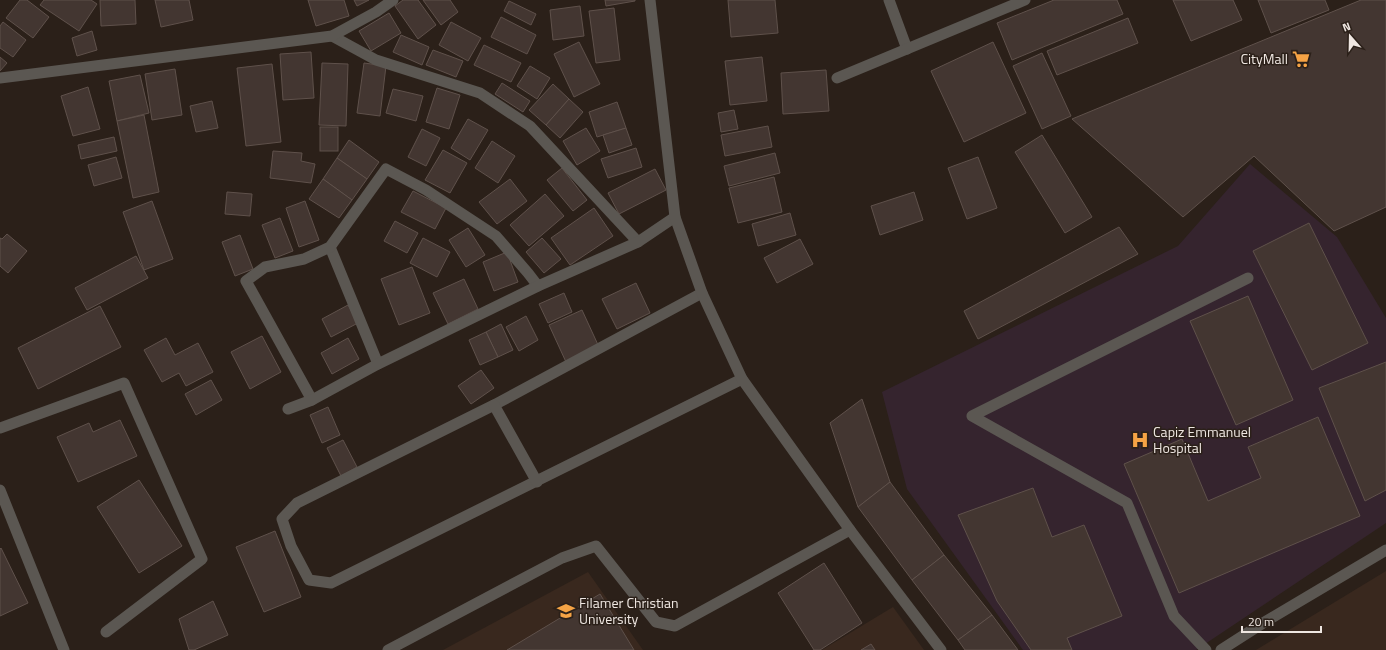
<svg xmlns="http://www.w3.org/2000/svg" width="1386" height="650" viewBox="0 0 1386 650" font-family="'Titillium Web',sans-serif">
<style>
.built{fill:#39281e}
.medical{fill:#35242e}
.building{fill:#433631;stroke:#5f514b}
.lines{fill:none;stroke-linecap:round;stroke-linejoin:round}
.service{stroke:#5b5752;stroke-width:11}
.minor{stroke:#5b5752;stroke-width:11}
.tertiary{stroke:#5b5752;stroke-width:11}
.labels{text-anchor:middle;stroke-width:3;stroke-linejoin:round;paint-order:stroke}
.poi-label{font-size:14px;fill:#efe7e2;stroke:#2b2019;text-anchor:start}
</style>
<rect width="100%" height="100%" fill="#2b2019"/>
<g class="built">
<polygon points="1386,571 1386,650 1256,650"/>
<polygon points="588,572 643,650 443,650"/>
<polygon points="893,607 924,650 822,650"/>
</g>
<polygon class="medical" points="1250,164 1337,237 1386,318 1386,523 1196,650 1023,650 907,489 882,392 1178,246"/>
<g class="building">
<polygon points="20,0 27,0 49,17 33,38 6,18"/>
<polygon points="44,0 91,0 97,4 79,31 40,5"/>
<polygon points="100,0 135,0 136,24 101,26"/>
<polygon points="155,0 189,0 193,20 161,27"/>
<polygon points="308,0 344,0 349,16 316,26"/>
<polygon points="354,0 369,0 357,6"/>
<polygon points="403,0 418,0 436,25 418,39 395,6"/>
<polygon points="423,0 450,0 458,12 441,25"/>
<polygon points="605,0 635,0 635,1 606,6"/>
<polygon points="728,0 775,0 778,33 731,37"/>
<polygon points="1054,0 1117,0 1123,14 1012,60 997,23"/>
<polygon points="1173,0 1233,0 1242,20 1191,41"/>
<polygon points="1258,0 1325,0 1329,10 1271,33"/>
<polygon points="1361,0 1386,0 1386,207 1334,231 1254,156 1183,217 1072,119"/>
<polygon points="509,1 536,14 531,25 504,11"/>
<polygon points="580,6 584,36 553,40 550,10"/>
<polygon points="614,8 620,60 596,63 589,11"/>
<polygon points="389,13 401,33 371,51 359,31"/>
<polygon points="501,17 536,35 527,54 491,37"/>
<polygon points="1128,18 1138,43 1057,75 1047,51"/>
<polygon points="3,22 26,40 13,57 0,48 0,26"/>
<polygon points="451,22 481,38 468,61 439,45"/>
<polygon points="92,31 97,50 77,56 72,38"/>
<polygon points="401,35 429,47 422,65 393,52"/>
<polygon points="579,42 600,84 574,97 554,54"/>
<polygon points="993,42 1026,113 964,142 931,71"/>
<polygon points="484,45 521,63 511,82 474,65"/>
<polygon points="433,50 463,61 456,77 426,65"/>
<polygon points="311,52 314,98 283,100 280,54"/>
<polygon points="1042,53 1071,116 1042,129 1013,66"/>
<polygon points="0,57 7,63 0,71"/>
<polygon points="762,57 767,101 730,105 725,61"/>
<polygon points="322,63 348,64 346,126 319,125"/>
<polygon points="364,63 386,66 380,116 357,113"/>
<polygon points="272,64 281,142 246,146 237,68"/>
<polygon points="530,66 550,78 537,99 517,86"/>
<polygon points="175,69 182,115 152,120 145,74"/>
<polygon points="826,70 829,111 783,114 781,73"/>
<polygon points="140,75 149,113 117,121 109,81"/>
<polygon points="502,83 530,101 523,112 495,94"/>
<polygon points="553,84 569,99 546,125 529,110"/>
<polygon points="88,87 100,129 73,136 61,96"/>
<polygon points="437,88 460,95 449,129 426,122"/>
<polygon points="393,89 423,96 416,121 386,113"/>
<polygon points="569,99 583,112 560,138 546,125"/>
<polygon points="212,101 218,128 196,132 190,106"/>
<polygon points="617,102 626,128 597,137 589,112"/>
<polygon points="734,110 738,129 721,132 718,113"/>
<polygon points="144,115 159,192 133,198 117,121"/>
<polygon points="468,119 488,130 470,160 451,148"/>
<polygon points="768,126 772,147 725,156 721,135"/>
<rect x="320" y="127" width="18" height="24"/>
<polygon points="586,128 600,151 577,165 563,141"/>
<polygon points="626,128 632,145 609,153 603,135"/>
<polygon points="422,129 440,138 426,166 408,157"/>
<polygon points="1042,135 1092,217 1065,233 1015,152"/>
<polygon points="114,137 117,151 81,159 78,145"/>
<polygon points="349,140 379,162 367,179 337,158"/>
<polygon points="492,141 515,156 498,183 475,168"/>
<polygon points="636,148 642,167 608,178 601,159"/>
<polygon points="443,150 467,163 450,193 425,180"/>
<polygon points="273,151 302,153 301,161 315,164 311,183 270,178"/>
<polygon points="775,153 780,173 729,186 724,166"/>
<polygon points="116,157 122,178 94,186 88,165"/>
<polygon points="978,157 997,208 967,219 948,168"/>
<polygon points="337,158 367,179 352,200 323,179"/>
<polygon points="562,168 587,200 573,211 547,180"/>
<polygon points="655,169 666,190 619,214 608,193"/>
<polygon points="774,177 782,212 738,223 729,188"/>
<polygon points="323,179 352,200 339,218 309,199"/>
<polygon points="510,179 527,201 497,224 479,202"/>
<polygon points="413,191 446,208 435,229 401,212"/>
<polygon points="227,192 252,194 250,216 225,214"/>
<polygon points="914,192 923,220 880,235 871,206"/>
<polygon points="545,194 564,216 529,246 510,225"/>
<polygon points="152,201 173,259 144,270 123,212"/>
<polygon points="305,201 319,240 299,247 286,208"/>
<polygon points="594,208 613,236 570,265 551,238"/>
<polygon points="790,213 796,235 758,246 752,224"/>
<polygon points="280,218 293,251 275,258 262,225"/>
<polygon points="395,221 418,233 407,253 384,241"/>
<polygon points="1309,223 1368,343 1312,370 1253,251"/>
<polygon points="1119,227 1138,254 978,339 964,311"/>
<polygon points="468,228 485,255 466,267 449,240"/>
<polygon points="7,234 27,251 8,273 0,266 0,238 2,239"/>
<polygon points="240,235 253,269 235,276 222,242"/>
<polygon points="423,238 450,252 437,277 410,263"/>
<polygon points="542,238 561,259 544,273 526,252"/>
<polygon points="800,239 813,264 777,283 764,258"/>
<polygon points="507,252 518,282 494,291 483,262"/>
<polygon points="136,256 148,278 87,310 75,288"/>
<polygon points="412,267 430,313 399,325 381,279"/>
<polygon points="464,279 478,309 448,324 433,293"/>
<polygon points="636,283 650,313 617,329 602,299"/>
<polygon points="564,293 572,312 548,323 539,304"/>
<polygon points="1248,296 1293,400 1236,425 1190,321"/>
<polygon points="348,305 358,323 331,337 322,319"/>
<polygon points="100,306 121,347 38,389 18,348"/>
<polygon points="582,310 599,347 566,362 549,325"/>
<polygon points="526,316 538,340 519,351 506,327"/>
<polygon points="501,324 513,350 498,357 486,332"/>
<polygon points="486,332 498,357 480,365 469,340"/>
<polygon points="262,336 281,372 250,389 231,352"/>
<polygon points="166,338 175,355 198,343 213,372 186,386 179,373 162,382 144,350"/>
<polygon points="348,338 359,359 332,374 321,353"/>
<polygon points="1386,362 1386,490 1365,501 1319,388"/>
<polygon points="481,370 494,388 471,404 458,386"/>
<polygon points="211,380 222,400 196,415 185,394"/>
<polygon points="862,399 890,482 858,507 830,423"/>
<polygon points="328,407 340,435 322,443 310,415"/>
<polygon points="1318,417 1360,516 1179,593 1124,464 1182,439 1208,501 1261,478 1248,447"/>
<polygon points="120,420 137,456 78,482 57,437 89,423 93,432"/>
<polygon points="343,440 357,467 341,476 327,448"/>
<polygon points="139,480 182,546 139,573 97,507"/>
<polygon points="890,482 944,555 912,580 858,507"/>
<polygon points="1033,488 1052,537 1084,525 1122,616 1067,638 1072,650 1031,650 997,601 958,515"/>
<polygon points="275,531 301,597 264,612 236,547"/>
<polygon points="1,548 28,603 0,616 0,549"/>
<polygon points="944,555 992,615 958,640 912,580"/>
<polygon points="824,563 862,623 820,650 814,650 778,593"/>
<polygon points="600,594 634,650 507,650"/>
<polygon points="213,601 228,635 194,650 189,650 179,619"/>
<polygon points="992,615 1018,650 965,650 958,640"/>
<polygon points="871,644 875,650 861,650"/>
</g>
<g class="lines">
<g class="service">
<polyline points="889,0 907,49"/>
<polyline points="837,78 1025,0"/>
<polyline points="1206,650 1174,616 1127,503 972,416 1248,278"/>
<polyline points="1221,650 1263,623 1386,550"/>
</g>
<g class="minor">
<polyline points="332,36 376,60 480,93 530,126 638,242"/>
<polyline points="0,78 332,36 376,12 393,0"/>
<polyline points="330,247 378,364"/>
<polyline points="702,293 494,405 297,503 282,519 291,546 309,580 331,583 742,379"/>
<polyline points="312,400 246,281 265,267 304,259 330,247 386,169 426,190 496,236 528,273 538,286"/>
<polyline points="494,405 537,482"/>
<polyline points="288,409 312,400 378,364 538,286 638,242 675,217"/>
<polyline points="0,428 124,383 202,559 106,632"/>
<polyline points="0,490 64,650"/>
<polyline points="388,650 562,558 596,546 656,622 675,626 850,530"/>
</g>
<polyline class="tertiary" points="650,0 675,217 702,293 742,379 850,530 941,650"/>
</g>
<defs>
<g id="supermarket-bare" transform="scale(1.38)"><path d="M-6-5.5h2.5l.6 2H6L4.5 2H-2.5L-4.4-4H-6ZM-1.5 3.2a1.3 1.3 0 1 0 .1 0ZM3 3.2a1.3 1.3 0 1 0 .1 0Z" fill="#f5a345" stroke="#2b2019" stroke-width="2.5" paint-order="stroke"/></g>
<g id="hospital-bare" transform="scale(1.38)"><path d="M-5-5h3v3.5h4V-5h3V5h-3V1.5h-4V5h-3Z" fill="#f5a345" stroke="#2b2019" stroke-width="2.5" paint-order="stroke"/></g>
<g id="university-bare" transform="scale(1.38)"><path d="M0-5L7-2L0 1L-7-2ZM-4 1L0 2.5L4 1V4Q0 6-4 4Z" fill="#f5a345" stroke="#2b2019" stroke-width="2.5" paint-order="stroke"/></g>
</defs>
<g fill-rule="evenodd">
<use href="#supermarket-bare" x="1301" y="59"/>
<use href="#hospital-bare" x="1140" y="440"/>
<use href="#university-bare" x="566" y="611"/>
</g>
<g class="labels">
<g class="poi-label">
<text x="1288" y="64" text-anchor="end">CityMall</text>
<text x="1153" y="437">Capiz Emmanuel<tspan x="1153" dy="16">Hospital</tspan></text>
<text x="579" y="608">Filamer Christian<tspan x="579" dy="16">University</tspan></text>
</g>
</g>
<g transform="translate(1350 36) rotate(340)" stroke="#2b2019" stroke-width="3" paint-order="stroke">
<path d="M0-3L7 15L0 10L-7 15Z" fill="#efe7e2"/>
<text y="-6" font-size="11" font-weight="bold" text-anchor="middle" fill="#efe7e2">N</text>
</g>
<path d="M1242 626v6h79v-6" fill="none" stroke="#efe7e2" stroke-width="2"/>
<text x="1248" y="626" font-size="12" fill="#efe7e2" stroke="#2b2019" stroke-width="3" paint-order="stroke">20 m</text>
</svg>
